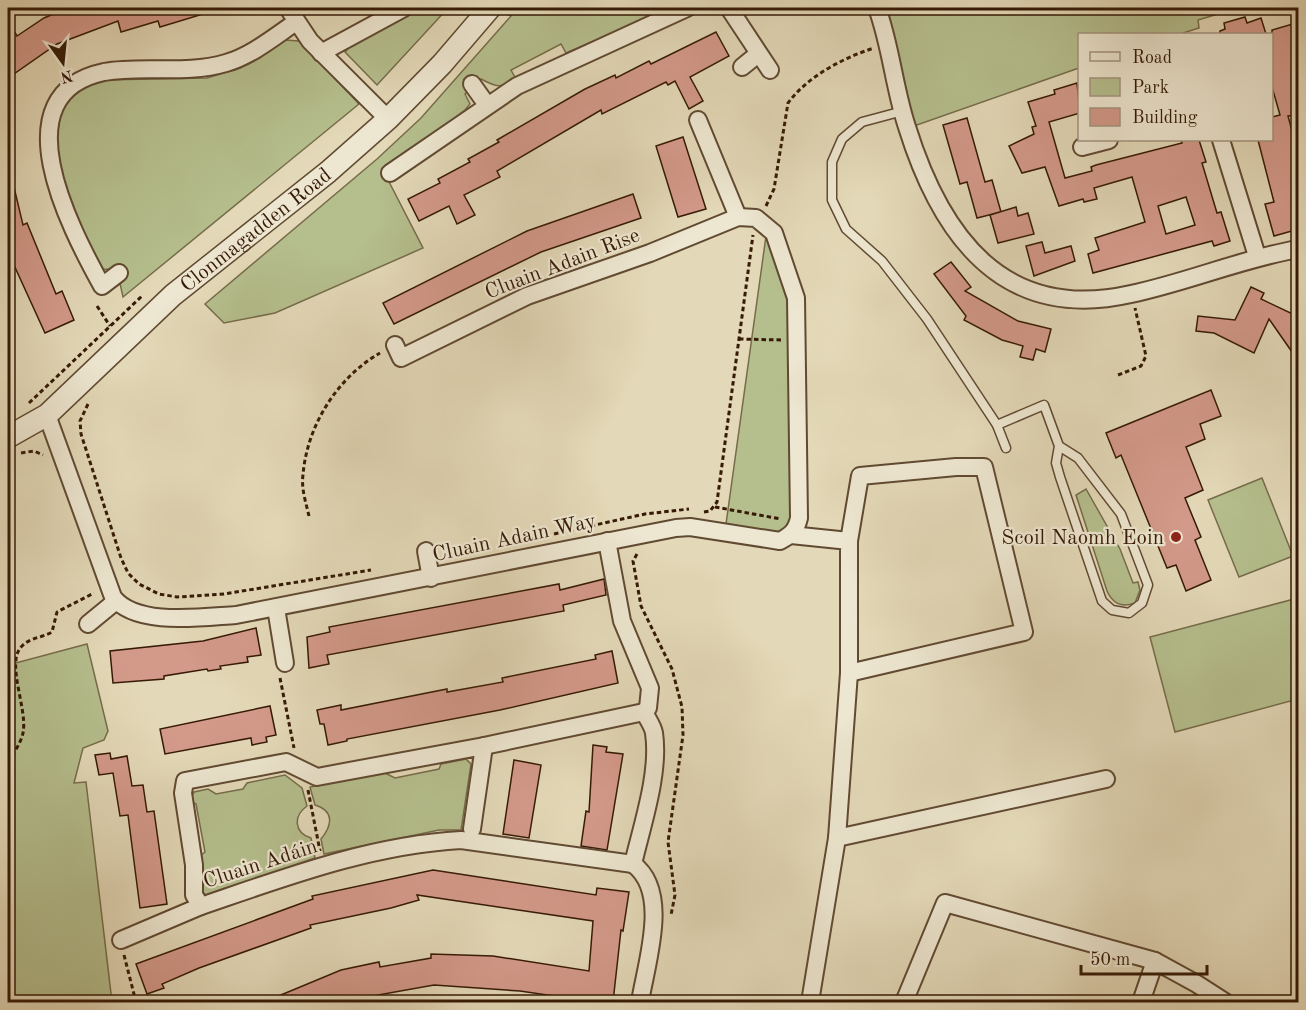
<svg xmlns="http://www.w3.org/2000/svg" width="1306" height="1010" viewBox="0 0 1306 1010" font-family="'Old Standard TT',serif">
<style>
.green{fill:#b5be8d;stroke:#766c4a;stroke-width:1.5}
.building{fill:#d39989;stroke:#361a06;stroke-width:1.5;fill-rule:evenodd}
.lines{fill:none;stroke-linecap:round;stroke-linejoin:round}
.service-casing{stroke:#614a32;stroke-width:11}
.minor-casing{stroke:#614a32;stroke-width:20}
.tertiary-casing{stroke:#614a32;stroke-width:24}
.path{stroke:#361a06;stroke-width:3;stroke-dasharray:4.5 3;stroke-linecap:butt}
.service{stroke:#ede6d0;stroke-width:8}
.minor{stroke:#ede6d0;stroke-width:16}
.tertiary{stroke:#ede6d0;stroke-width:21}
.poi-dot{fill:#8f2418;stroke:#ede6d0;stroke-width:2}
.labels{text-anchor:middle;stroke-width:4.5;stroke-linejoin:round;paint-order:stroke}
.street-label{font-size:21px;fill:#361a06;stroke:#ede6d0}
.poi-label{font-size:21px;fill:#361a06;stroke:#ede6d0;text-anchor:end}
</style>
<rect width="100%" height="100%" fill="#e3d8b7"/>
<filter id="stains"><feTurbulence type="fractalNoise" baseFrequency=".00333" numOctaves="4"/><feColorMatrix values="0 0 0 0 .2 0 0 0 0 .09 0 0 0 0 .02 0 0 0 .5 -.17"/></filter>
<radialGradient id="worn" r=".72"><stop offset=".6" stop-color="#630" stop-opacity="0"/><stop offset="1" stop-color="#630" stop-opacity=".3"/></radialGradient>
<g class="green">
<polygon points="423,8 448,8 377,85 345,52 352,44"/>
<path d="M 518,8 L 671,8 L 566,53 L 561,44 L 511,70 L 516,79 C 501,89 496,87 481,79 L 465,94 L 470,104 L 465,110 L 384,172 L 423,248 L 275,313 L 224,323 L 205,304 L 377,159 L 421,118 Z"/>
<polygon points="884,8 1238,8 1198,20 1199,28 1180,34 1080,34 1079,68 914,126 895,39"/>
<polygon points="285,40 299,41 359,104 123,297 117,270 103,269 75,218 53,154 63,100 100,80 207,78 240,68"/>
<polygon points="766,236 773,243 792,309 794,521 781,534 726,524"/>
<polygon points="1262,478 1293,556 1239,577 1208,500"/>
<path d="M 1086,489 L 1120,549 L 1133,583 L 1138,582 L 1140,590 L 1135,603 C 1122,608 1113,604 1107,591 L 1076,495 Z"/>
<polygon points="1298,598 1298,699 1175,732 1150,637"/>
<polygon points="87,644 108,731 104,740 83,748 74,783 86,782 112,1002 8,1002 8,665"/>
<path d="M 466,759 L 471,764 L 461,830 L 439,830 L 324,854 L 321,839 C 332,826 335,811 315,805 L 310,787 L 385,773 L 395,778 L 439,769 L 441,764 Z"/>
<path d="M 285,775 L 302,788 L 307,806 C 293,816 294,833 311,838 L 315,858 L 208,896 L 201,892 L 200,856 L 205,852 L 196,804 L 190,801 L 194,792 L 208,789 L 216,794 L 243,789 L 247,783 Z"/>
</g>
<g class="building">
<polygon points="68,8 213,8 213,11 160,27 158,21 121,32 118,21 57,44 8,78 8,21 17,36 44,18"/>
<polygon points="1245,17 1247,23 1261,18 1266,34 1220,34 1220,31 1225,29 1224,23"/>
<polygon points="1296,23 1299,115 1288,116 1299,157 1299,229 1274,236 1265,204 1274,202 1258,140 1272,140 1272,117 1280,115 1272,87 1272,30"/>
<polygon points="716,32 729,56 690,77 703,101 689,109 675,81 668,85 666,82 602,114 601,110 497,171 500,177 464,195 475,215 457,224 449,206 419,221 408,199 440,183 438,179 470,162 468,159 499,142 497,140 585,89 615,75 616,78 649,61 651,64"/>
<path d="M 1077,83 L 1080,113 L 1049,122 L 1065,178 L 1092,171 L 1091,167 L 1096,165 L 1182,143 L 1181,140 L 1199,140 L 1206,162 L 1202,163 L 1217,213 L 1221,212 L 1230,241 L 1214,246 L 1212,241 L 1093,273 L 1088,254 L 1099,250 L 1095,238 L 1145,222 L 1132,177 L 1094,188 L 1097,199 L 1084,202 L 1083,199 L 1059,206 L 1045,167 L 1022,173 L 1009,146 L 1034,134 L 1032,127 L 1036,126 L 1028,102 L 1055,94 L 1054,90 ZM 1186,197 L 1195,225 L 1166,234 L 1158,206 Z"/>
<polygon points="967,118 985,182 992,180 1001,212 977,218 967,182 960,184 943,125"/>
<polygon points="683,137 706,209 678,217 656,146"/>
<polygon points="8,183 13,183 23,225 27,223 56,294 62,291 74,320 45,333 8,252"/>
<polygon points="633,194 641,218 541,252 394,324 383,303 527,231"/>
<polygon points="1016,207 1018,216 1028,213 1034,234 998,243 990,215"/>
<polygon points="1042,242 1045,253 1071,246 1075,261 1034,276 1026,246"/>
<polygon points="951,262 971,287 965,291 1018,321 1051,329 1045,352 1036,349 1033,360 1020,357 1023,346 1002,340 964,320 966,316 934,274"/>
<polygon points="1251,287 1264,293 1261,299 1299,317 1299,362 1269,319 1254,353 1214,333 1196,331 1198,316 1235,320"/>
<polygon points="1211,390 1221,416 1200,424 1205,439 1186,447 1203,490 1185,498 1201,537 1195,540 1211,580 1186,591 1176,565 1167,568 1121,455 1116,458 1106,433"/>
<polygon points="604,579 606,595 563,605 564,611 327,655 329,664 309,668 307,637 330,632 329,627 559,584 560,590"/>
<polygon points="256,628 261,655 247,657 248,662 220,666 221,669 208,671 207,669 164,676 164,679 113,683 110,651 203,641"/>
<polygon points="612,651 618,683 500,710 347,739 347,741 328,745 324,724 320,724 317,710 341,705 341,710 447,689 447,692 503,682 502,678 596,659 595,655"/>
<polygon points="270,706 276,735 266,737 267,742 252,745 251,738 165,754 160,729"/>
<polygon points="593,745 607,747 606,752 623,754 607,850 581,846 586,811 589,812"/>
<polygon points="110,753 111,759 127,756 132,786 143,785 147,812 154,811 167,904 140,908 128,815 120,816 113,773 99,775 95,755"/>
<polygon points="514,760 541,765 529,838 503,834"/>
<polygon points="433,870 596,895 597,888 629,892 623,931 621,930 613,1002 581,1002 582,1000 520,991 434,985 339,1002 264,1002 341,970 379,962 380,967 431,958 431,954 493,956 589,971 593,921 417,895 419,900 391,908 310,925 311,928 199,968 162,984 164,988 147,994 136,964 313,899 312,896"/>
</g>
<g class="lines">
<g class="service-casing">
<g id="service">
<polyline points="903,111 862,122 842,139 832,162 832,200 846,229 882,261 927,319 997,425 1006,448"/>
<polyline points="997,425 1044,405 1059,446 1078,458 1121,514 1148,585 1142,603 1129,613 1112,610 1102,601 1060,477 1056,463 1059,446"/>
</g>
</g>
<g class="minor-casing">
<g id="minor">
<polyline points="288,8 310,41 388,119"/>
<polyline points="729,8 770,70"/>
<path d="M 877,8 C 891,46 894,88 907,127 C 941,236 1003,323 1131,294 C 1188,282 1241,259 1298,249"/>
<polyline points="321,53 404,8"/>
<polyline points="742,67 758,54"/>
<polyline points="472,84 487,105"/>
<polyline points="698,120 738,217"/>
<polyline points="1221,140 1257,256"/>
<polyline points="1082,147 1109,140"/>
<polyline points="390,173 517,86 687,8"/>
<path d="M 119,273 L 102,286 C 69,226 0,94 104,72 C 144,65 185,75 226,63 C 251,56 274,37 296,22"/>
<path d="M 47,415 L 113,597 C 136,627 202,617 236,615 L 676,528 L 690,527 L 780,541 C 791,535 796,531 799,518 L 796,298 L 774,233 L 756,218 L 738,217 L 650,253 L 527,296 L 401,358 L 395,345"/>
<polyline points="791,535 849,541 860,476 956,467 984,467 1024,632 849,673 849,541"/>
<path d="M 607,541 L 622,621 L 650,688 L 648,708 L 644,712 C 647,718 653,726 654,733 C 660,773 642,825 633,864 C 671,892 646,963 640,1002"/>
<polyline points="426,551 431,578"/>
<polyline points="276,608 285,663"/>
<polyline points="88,624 116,601"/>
<polyline points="849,673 837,838 1106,779"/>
<polyline points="484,746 644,712"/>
<path d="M 472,829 L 484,746 L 317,777 L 286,762 L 185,781 L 183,793 L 194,865 L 194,895 L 201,906 C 286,877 371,845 461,840 L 633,864"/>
<polyline points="121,940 201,906"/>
<polyline points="1155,961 1197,984 1225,1002"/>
<polyline points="810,1002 837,838"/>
<polyline points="904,1002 945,903 1155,961 1141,1002"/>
</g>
</g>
<g class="tertiary-casing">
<g id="tertiary">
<path id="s1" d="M 8,437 L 47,415 L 173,295 L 328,172 L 388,119 L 442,64 L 490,8"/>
</g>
</g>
<g class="path">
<polyline points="508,15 514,8"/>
<path d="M 766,206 L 774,189 L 788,103 C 808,76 843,58 874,48"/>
<polyline points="97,306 110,326"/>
<polyline points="739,339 782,340"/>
<polyline points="1118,375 1141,366 1146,356 1135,308"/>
<polyline points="29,403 142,296"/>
<polyline points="88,404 80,421 81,434 121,558 128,573 139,584 159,594 177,597 224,594 371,570"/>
<polyline points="21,453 34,451 43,455"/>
<polyline points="715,507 781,519"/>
<polyline points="704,512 710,511 717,502 753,235"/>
<path d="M 309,516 C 306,503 301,488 303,475 C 307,425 338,377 380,353"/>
<polyline points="554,534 645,514 689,509"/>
<polyline points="637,554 633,561 641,606 672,669 682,707 683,735 668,842 675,895 671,915"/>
<polyline points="280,678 294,748"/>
<path d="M 8,762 C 13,754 21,743 23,733 C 28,709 5,662 22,646 C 31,637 42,638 52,632 L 57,612 L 94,593"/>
<polyline points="308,790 320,851"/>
<polyline points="124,955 136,1002"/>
</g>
<use href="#service" class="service"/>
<use href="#minor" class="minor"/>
<use href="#tertiary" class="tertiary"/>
</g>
<circle class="poi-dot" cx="1176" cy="537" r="6"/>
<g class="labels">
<g class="street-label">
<text dy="7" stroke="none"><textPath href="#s1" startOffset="324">Clonmagadden Road</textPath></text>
<text transform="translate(562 263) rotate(-21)" y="7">Cluain Adain Rise</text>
<text transform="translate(514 537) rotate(-12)" y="7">Cluain Adain Way</text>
<text transform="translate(260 863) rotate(-18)" y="7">Cluain Adáin</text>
</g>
<g class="poi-label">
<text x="1164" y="544">Scoil Naomh Eoin</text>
</g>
</g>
<rect width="1306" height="1010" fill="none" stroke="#e3d8b7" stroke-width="30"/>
<rect x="9" y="9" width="1288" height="992" fill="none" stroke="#361a06" stroke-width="3"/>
<rect x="15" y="15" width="1276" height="980" fill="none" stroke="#361a06" stroke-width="1.5"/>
<rect x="1078" y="33" width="195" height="108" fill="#ede6d0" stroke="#a4947f" stroke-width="1.5"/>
<rect x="1090" y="52" width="30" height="9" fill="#ede6d0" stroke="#a4947f" stroke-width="1.5"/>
<text x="1132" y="63" font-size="18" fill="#361a06">Road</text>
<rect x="1090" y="78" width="30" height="18" fill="#b5be8d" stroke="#a4947f" stroke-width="1.5"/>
<text x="1132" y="93" font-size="18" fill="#361a06">Park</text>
<rect x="1090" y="108" width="30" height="18" fill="#d39989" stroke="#a4947f" stroke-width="1.5"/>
<text x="1132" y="123" font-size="18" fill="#361a06">Building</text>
<g transform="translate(63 63) rotate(165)" stroke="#ede6d0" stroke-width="4.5" paint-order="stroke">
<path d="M0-4.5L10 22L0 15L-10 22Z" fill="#361a06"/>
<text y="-9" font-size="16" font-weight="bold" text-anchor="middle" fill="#361a06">N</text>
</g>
<path d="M1081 965v9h126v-9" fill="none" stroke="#361a06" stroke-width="3"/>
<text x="1090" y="965" font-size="18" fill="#361a06" stroke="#ede6d0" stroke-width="4.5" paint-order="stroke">50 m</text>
<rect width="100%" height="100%" filter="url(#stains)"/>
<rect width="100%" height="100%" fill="url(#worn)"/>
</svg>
